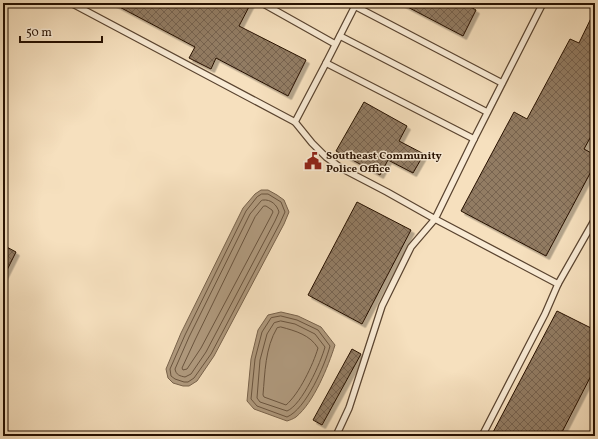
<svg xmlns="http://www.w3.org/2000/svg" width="598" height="439" viewBox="0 0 598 439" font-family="Vollkorn,serif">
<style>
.water{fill:#af997d;stroke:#78624b}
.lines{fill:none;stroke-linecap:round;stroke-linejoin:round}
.shore{stroke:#6a543e;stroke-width:1}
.building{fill:url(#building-cross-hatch);stroke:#261000;filter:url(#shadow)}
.lane-casing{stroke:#5a4430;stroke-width:8}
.lane{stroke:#f9ebd5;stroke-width:5.5}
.labels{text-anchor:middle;stroke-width:3;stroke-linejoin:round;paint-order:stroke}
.poi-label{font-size:11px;font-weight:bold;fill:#261000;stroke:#f9ebd5;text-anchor:start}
</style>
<defs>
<pattern id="building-cross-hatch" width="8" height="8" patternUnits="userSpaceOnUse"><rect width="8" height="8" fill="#927c63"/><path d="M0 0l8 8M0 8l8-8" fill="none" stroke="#77644f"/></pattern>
<filter id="shadow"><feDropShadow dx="3.5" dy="3.5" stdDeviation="0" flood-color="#0004"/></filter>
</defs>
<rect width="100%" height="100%" fill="#f6e0be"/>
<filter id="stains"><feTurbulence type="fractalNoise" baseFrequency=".005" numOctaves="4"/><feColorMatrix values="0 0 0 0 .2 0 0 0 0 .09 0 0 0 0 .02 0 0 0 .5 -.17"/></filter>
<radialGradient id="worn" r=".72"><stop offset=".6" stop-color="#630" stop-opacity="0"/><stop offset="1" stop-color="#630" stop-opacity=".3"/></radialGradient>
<g class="water">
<polygon points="261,190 268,190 277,195 284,200 289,212 284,224 214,356 197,381 189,386 183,386 173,383 168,378 166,369 181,333 243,208 255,194"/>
<path d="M 281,312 L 298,316 L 321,327 L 335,345 C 328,367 314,402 296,417 C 293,419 290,420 287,421 L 254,409 L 247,401 L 251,359 L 258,330 L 268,315 Z"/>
</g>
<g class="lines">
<g class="shore">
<polygon points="262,194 268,194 281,202 285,212 280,223 211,354 194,378 188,382 184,382 175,379 171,376 170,369 185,335 246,211 257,197"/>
<path d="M 263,200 C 271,199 277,205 279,212 L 275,221 L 206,352 L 191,374 L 185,377 C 180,376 176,375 175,369 L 189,337 L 250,214 L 261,201 Z"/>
<polygon points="264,206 266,206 272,210 273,212 270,218 201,348 187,369 183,370 182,368 195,340 255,217"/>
<path d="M 281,316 L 297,320 L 318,330 L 330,346 C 325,365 306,409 287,417 L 257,406 L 251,399 L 255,359 L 262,332 L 271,318 Z"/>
<path d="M 281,321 L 295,324 L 315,334 L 325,347 C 321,362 302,405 287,411 L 260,402 L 257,398 L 260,360 L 267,334 L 274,323 Z"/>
<path d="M 281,327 C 296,331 310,335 318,348 C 313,365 299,394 286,405 L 264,397 L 263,395 C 265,373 265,348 277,328 Z"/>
</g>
</g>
<g class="building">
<polygon points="112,3 251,3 239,26 306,60 288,96 216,58 211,69 189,58 195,47"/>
<polygon points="400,3 464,3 476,10 463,36"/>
<polygon points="595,10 595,129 584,149 595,155 595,164 546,256 461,211 514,112 527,119 570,39 579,43"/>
<polygon points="364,102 407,126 399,141 424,154 413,173 388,160 380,175 336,151"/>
<polygon points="357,202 411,230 362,324 308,295"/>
<polygon points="3,245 16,252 3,278"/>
<polygon points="557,311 595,330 595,368 560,436 491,436"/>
<polygon points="352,349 361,354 322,425 313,420"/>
</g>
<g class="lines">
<g class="lane-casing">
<g id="lane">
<polyline points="57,3 63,4 65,3"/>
<polyline points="71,3 295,122 326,63 474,139 543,3"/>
<polyline points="262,3 335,44"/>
<polyline points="349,3 502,83"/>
<polyline points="340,36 487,112"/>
<polyline points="326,63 355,6"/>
<polyline points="295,122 312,143 326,157 341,168 387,192 435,219 411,247 382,306 349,408 336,436"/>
<polyline points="474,139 435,219 558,284 595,219"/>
<polyline points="482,436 545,314 558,284"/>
</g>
</g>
<use href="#lane" class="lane"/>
</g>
<defs>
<g id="civic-bare" transform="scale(1.38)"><path d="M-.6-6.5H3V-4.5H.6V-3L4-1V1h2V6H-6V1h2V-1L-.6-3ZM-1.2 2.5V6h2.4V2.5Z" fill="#8f2418" stroke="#f9ebd5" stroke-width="2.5" paint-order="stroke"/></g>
</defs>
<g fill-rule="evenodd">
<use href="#civic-bare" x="313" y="161"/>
</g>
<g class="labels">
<g class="poi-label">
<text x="326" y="159">Southeast Community<tspan x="326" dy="13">Police Office</tspan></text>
</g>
</g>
<rect width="598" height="439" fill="none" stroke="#f6e0be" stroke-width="16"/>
<rect x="4" y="4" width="590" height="431" fill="none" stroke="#261000" stroke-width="2"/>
<rect x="8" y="8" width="582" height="423" fill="none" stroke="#261000"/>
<path d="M20 36v6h82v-6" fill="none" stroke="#261000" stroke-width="2"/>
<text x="26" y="36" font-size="12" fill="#261000" stroke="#f9ebd5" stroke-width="3" paint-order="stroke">50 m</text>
<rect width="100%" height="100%" filter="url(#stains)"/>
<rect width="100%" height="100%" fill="url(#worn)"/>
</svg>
